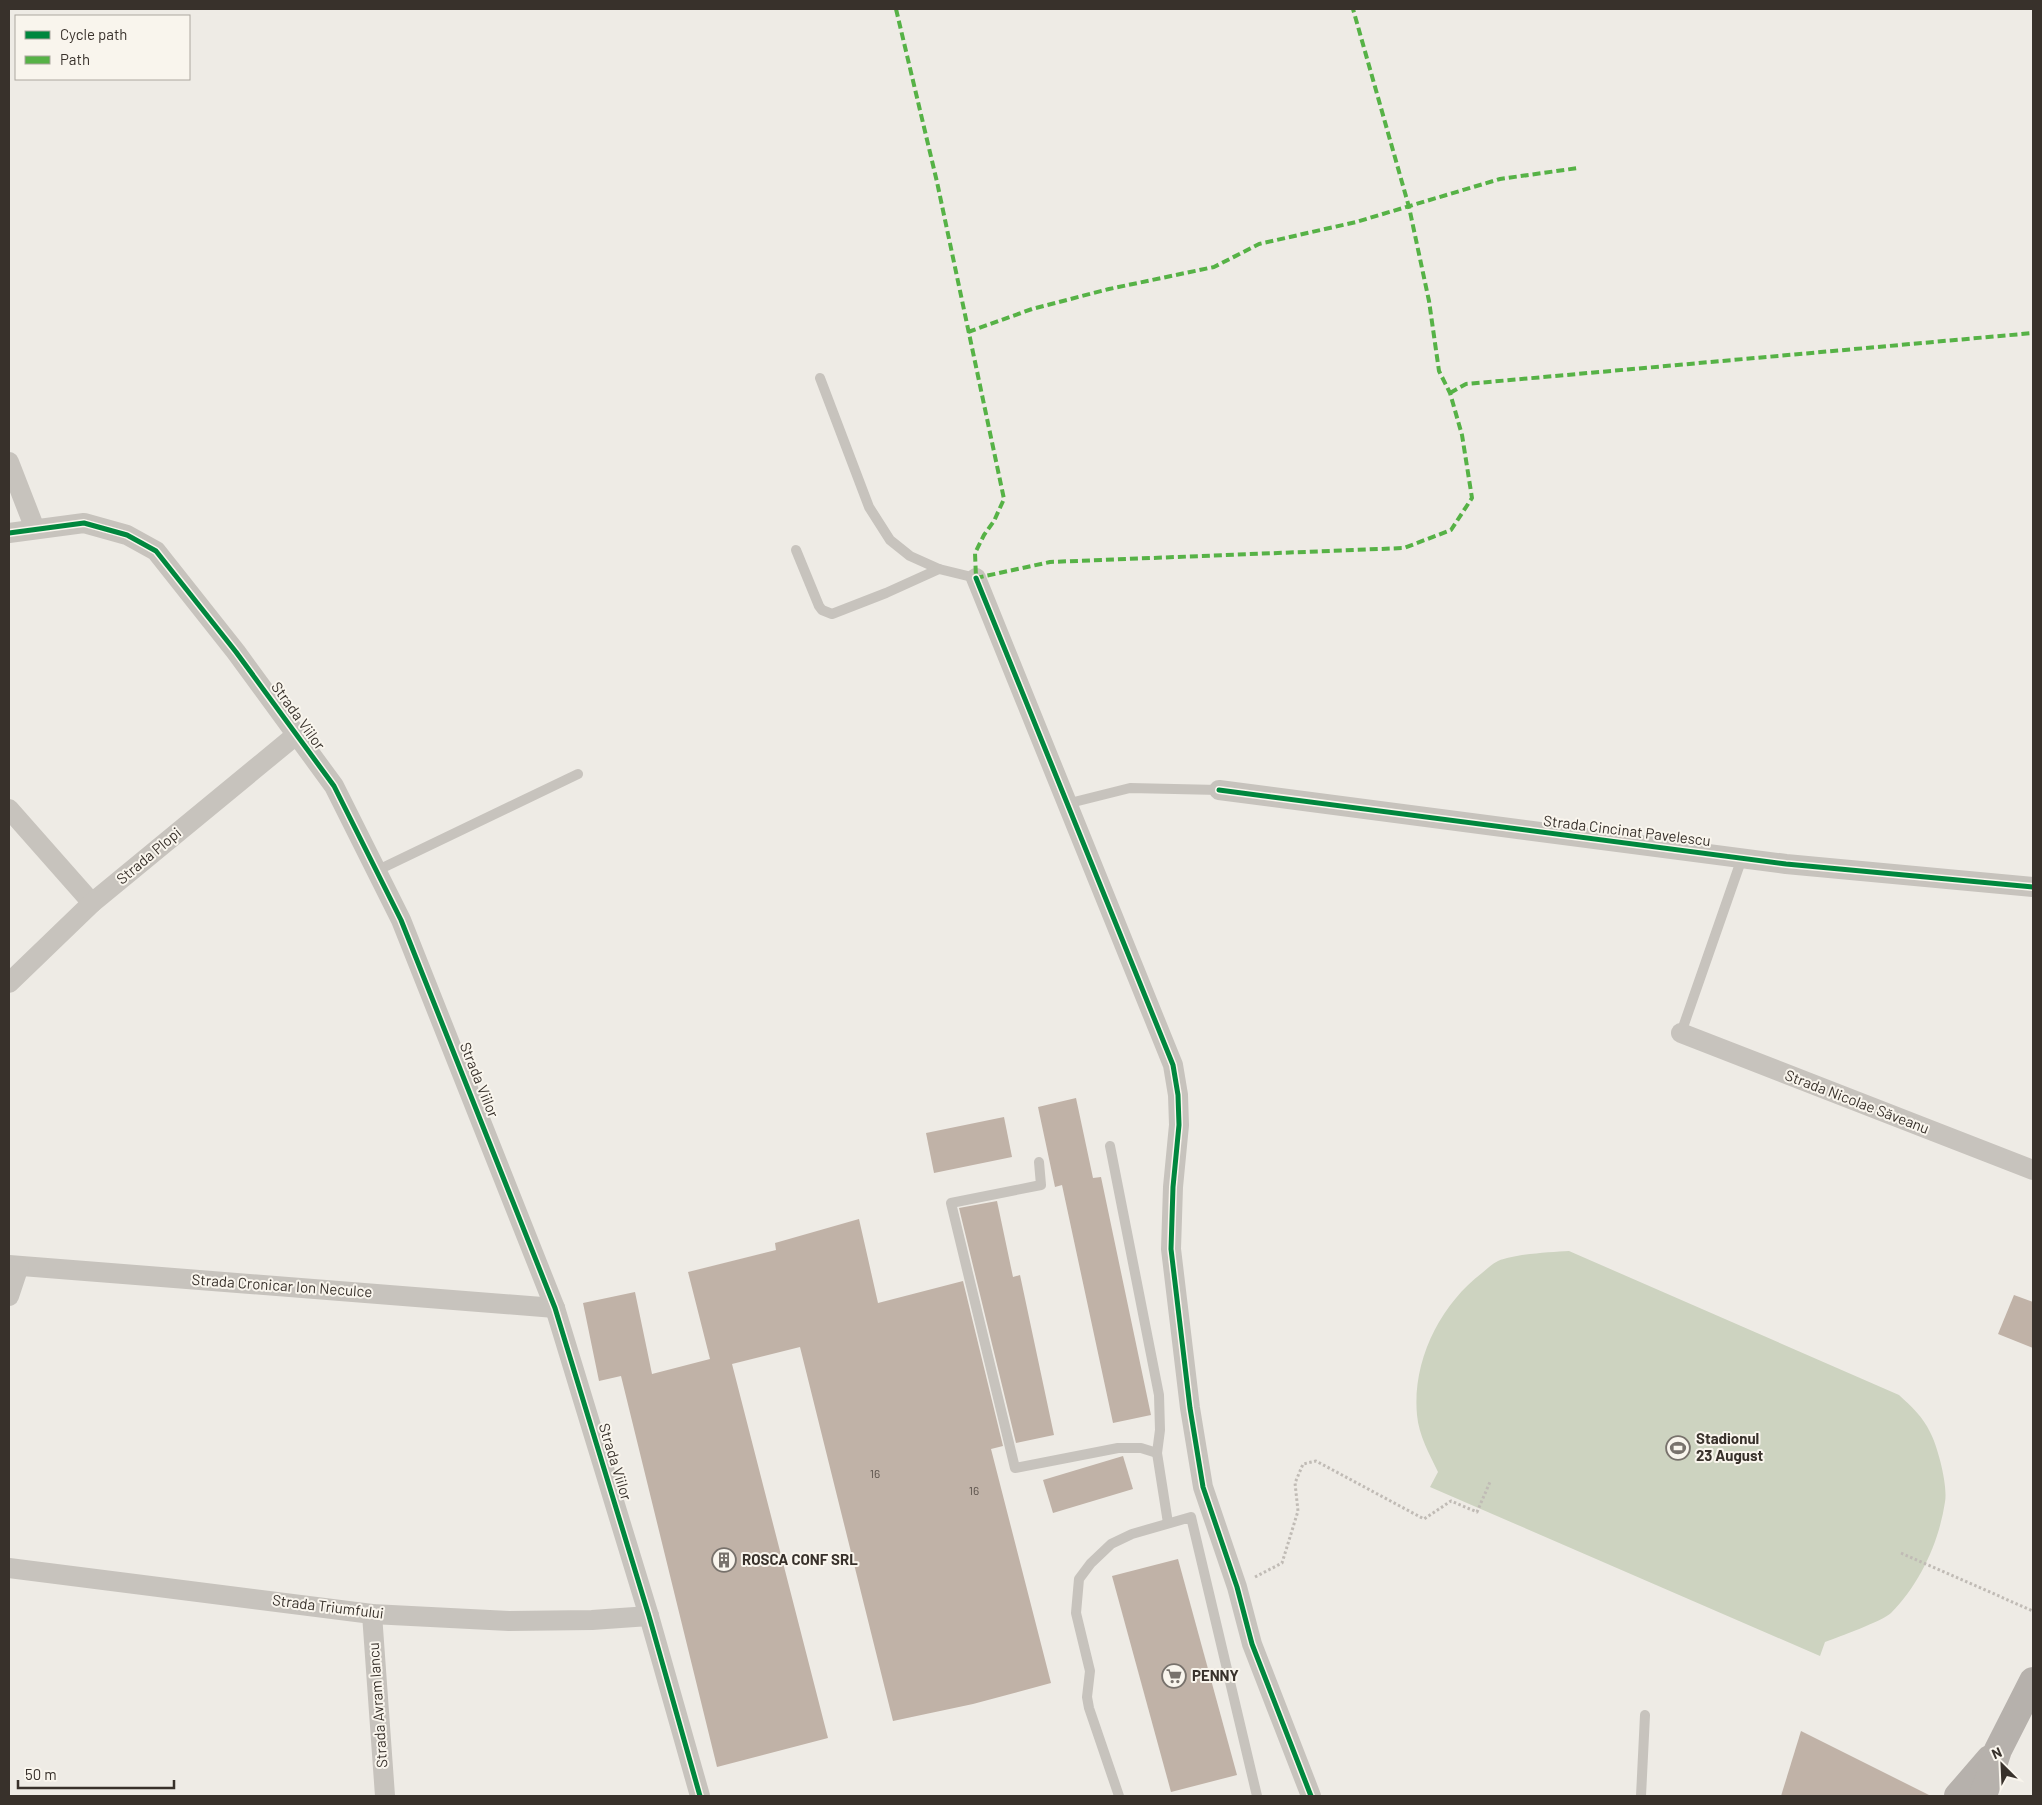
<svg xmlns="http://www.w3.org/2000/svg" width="2042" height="1805" viewBox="0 0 2042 1805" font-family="Barlow,sans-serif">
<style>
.green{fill:#cdd3c0}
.building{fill:#c0b2a7}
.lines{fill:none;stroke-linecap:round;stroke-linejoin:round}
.path{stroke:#c0bbb5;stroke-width:3;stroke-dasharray:2.5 2.5;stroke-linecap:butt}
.lane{stroke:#c7c3bd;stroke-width:10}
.street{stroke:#c7c3bd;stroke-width:20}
.primary{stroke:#b6b1ac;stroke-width:28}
.quiet{stroke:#56b246;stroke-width:4;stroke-dasharray:8 4;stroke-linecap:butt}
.cycleway-casing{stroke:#f9f5ed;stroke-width:8}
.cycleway{stroke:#00873e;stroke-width:5}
.labels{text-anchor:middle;stroke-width:4;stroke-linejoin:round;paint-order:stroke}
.number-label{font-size:12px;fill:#5a514a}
.street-label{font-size:15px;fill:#38312b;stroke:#f9f5ed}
.poi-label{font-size:15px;font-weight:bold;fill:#38312b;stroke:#f9f5ed;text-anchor:start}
</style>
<rect width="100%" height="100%" fill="#eeebe5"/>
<path class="green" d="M 1569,1251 L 1899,1395 C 1911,1406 1923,1417 1930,1432 C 1938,1447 1948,1486 1945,1502 C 1939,1542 1920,1584 1891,1613 C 1883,1621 1838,1637 1825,1642 L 1820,1656 L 1430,1487 L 1438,1472 C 1429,1453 1419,1436 1417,1415 C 1412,1361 1440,1305 1482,1273 C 1487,1269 1492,1264 1498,1261 C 1515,1254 1550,1252 1569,1251 Z"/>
<g class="building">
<polygon points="1076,1098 1093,1178 1101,1177 1151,1415 1113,1423 1062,1185 1055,1187 1038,1107"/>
<polygon points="1004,1117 1012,1157 934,1173 926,1133"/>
<polygon points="997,1201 1013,1277 1020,1275 1054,1435 1016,1443 959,1208"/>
<polygon points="859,1219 878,1303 963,1281 1003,1446 991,1449 1051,1683 973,1704 893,1721 800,1347 732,1364 828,1738 717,1767 621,1376 599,1381 583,1303 635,1292 652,1374 710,1359 688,1272 776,1250 775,1243"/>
<polygon points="2014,1295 2033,1302 2033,1348 1998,1334"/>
<polygon points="1123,1456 1133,1489 1053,1513 1043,1480"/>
<polygon points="1178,1559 1237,1775 1171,1792 1112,1576"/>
<polygon points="1801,1731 1931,1796 1781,1796"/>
</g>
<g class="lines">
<g class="path">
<polyline points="1901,1553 2033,1611"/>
<polyline points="1255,1577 1282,1563 1298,1511 1295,1483 1303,1464 1316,1461 1424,1519 1451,1501 1477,1512 1490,1482"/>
</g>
<g class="lane">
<polyline points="820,378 869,507 890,540 910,556 939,569 976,578"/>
<polyline points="796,550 819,606 822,610 832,614 886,593 939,569"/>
<polyline points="1066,804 1130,788 1219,790"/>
<polyline points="376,871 578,774"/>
<polyline points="1681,1033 1742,858"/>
<polyline points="1110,1146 1159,1395 1160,1430 1157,1453 1168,1523"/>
<polyline points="1039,1162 1041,1185 951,1203 1015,1468 1118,1448 1141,1448 1157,1453"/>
<polyline points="1119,1796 1089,1708 1087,1697 1090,1671 1076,1613 1079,1579 1091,1563 1111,1544 1132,1534 1191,1517 1257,1796"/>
<polyline points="1641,1796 1645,1715"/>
</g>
<g class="street">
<polyline points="9,462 35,529"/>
<polyline points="9,533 84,523 127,535 156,551 236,652 334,786 401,920 555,1308 649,1616 700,1796"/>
<polyline points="976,578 1173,1065 1178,1095 1179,1125 1173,1187 1171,1249 1190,1408 1203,1487 1237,1587 1252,1644 1311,1796"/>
<polyline points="1219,790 1786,864 2033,887"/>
<polyline points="9,809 92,903"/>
<polyline points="9,983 92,903 296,735"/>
<polyline points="1681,1033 2033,1170"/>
<polyline points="9,1265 555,1308"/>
<polyline points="9,1296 19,1266"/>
<polyline points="9,1568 372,1614 509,1621 592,1620 649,1616"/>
<polyline points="372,1614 385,1796"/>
</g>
<g class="primary">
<polyline points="1958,1796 1990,1759"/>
<polyline points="1983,1796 1998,1750 2033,1681"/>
</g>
<g class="quiet">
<polyline points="896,9 937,182 1004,499 994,521 984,535 975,553 976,578 1050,562 1404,548 1451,530 1472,498 1462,435 1450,393 1439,371 1429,301 1409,207 1353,9"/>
<polyline points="968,332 1032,309 1109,289 1214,267 1259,244 1356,222 1500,179 1578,168"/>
<polyline points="1450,393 1466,384 2033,333"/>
</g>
<g class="cycleway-casing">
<g id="cycleway">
<polyline points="9,533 84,523 127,535 156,551 236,652 334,786 401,920 555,1308 649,1616 700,1796"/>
<polyline points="976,578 1173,1065 1178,1095 1179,1125 1173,1187 1171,1249 1190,1408 1203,1487 1237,1587 1252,1644 1311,1796"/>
<polyline points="1219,790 1786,864 2033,887"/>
</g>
</g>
<use href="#cycleway" class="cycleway"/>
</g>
<defs>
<g id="stadium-ring" transform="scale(1.25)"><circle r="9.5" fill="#f9f5ed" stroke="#78726c" stroke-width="1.5"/><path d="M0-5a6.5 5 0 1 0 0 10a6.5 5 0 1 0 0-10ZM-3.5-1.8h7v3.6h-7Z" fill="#78726c"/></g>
<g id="building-ring" transform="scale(1.25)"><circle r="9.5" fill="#f9f5ed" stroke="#78726c" stroke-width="1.5"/><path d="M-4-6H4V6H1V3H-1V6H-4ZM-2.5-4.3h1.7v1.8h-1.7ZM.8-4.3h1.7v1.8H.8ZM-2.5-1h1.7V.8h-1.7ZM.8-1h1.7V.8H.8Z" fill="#78726c"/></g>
<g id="supermarket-ring" transform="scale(1.25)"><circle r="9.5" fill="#f9f5ed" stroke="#78726c" stroke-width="1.5"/><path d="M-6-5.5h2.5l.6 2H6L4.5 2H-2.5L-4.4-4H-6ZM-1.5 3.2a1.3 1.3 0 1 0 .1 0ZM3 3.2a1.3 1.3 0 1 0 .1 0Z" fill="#78726c"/></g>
</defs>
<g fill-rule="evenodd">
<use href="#stadium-ring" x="1678" y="1448"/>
<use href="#building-ring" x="724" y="1560"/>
<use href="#supermarket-ring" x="1174" y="1676"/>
</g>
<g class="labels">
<g class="number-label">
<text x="875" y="1478">16</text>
<text x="974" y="1495">16</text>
</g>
<g class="street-label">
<text transform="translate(298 716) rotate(54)" y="5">Strada Viilor</text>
<text transform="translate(1627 831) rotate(7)" y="5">Strada Cincinat Pavelescu</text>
<text transform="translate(149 856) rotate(-40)" y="5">Strada Plopi</text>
<text transform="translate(479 1080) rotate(68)" y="5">Strada Viilor</text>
<text transform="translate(1857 1102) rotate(21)" y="5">Strada Nicolae Săveanu</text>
<text transform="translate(282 1286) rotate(4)" y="5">Strada Cronicar Ion Neculce</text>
<text transform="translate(615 1462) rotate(73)" y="5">Strada Viilor</text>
<text transform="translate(328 1607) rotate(7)" y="5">Strada Triumfului</text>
<text transform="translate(378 1705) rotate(-94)" y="5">Strada Avram Iancu</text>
</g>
<g class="poi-label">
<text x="1696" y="1444">Stadionul<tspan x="1696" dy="17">23 August</tspan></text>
<text x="742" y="1565">ROSCA CONF SRL</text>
<text x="1192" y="1681">PENNY</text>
</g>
</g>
<rect width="2042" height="1805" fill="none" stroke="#38312b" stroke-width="20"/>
<rect x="15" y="15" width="175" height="65" fill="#f9f5ed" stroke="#aca79f"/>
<rect x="25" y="31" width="25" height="8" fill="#00873e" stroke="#aca79f"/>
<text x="60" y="40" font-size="15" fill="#38312b">Cycle path</text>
<rect x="25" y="56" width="25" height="8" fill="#56b246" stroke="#aca79f"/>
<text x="60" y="65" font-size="15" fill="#38312b">Path</text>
<g transform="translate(2002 1765) rotate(336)" stroke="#f9f5ed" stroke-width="4" paint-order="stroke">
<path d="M0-4L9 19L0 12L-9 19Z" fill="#38312b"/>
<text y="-8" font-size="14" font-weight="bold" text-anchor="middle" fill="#38312b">N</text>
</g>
<path d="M18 1780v8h156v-8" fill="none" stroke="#38312b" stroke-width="2.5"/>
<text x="25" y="1780" font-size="15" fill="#38312b" stroke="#f9f5ed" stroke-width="4" paint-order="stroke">50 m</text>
</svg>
